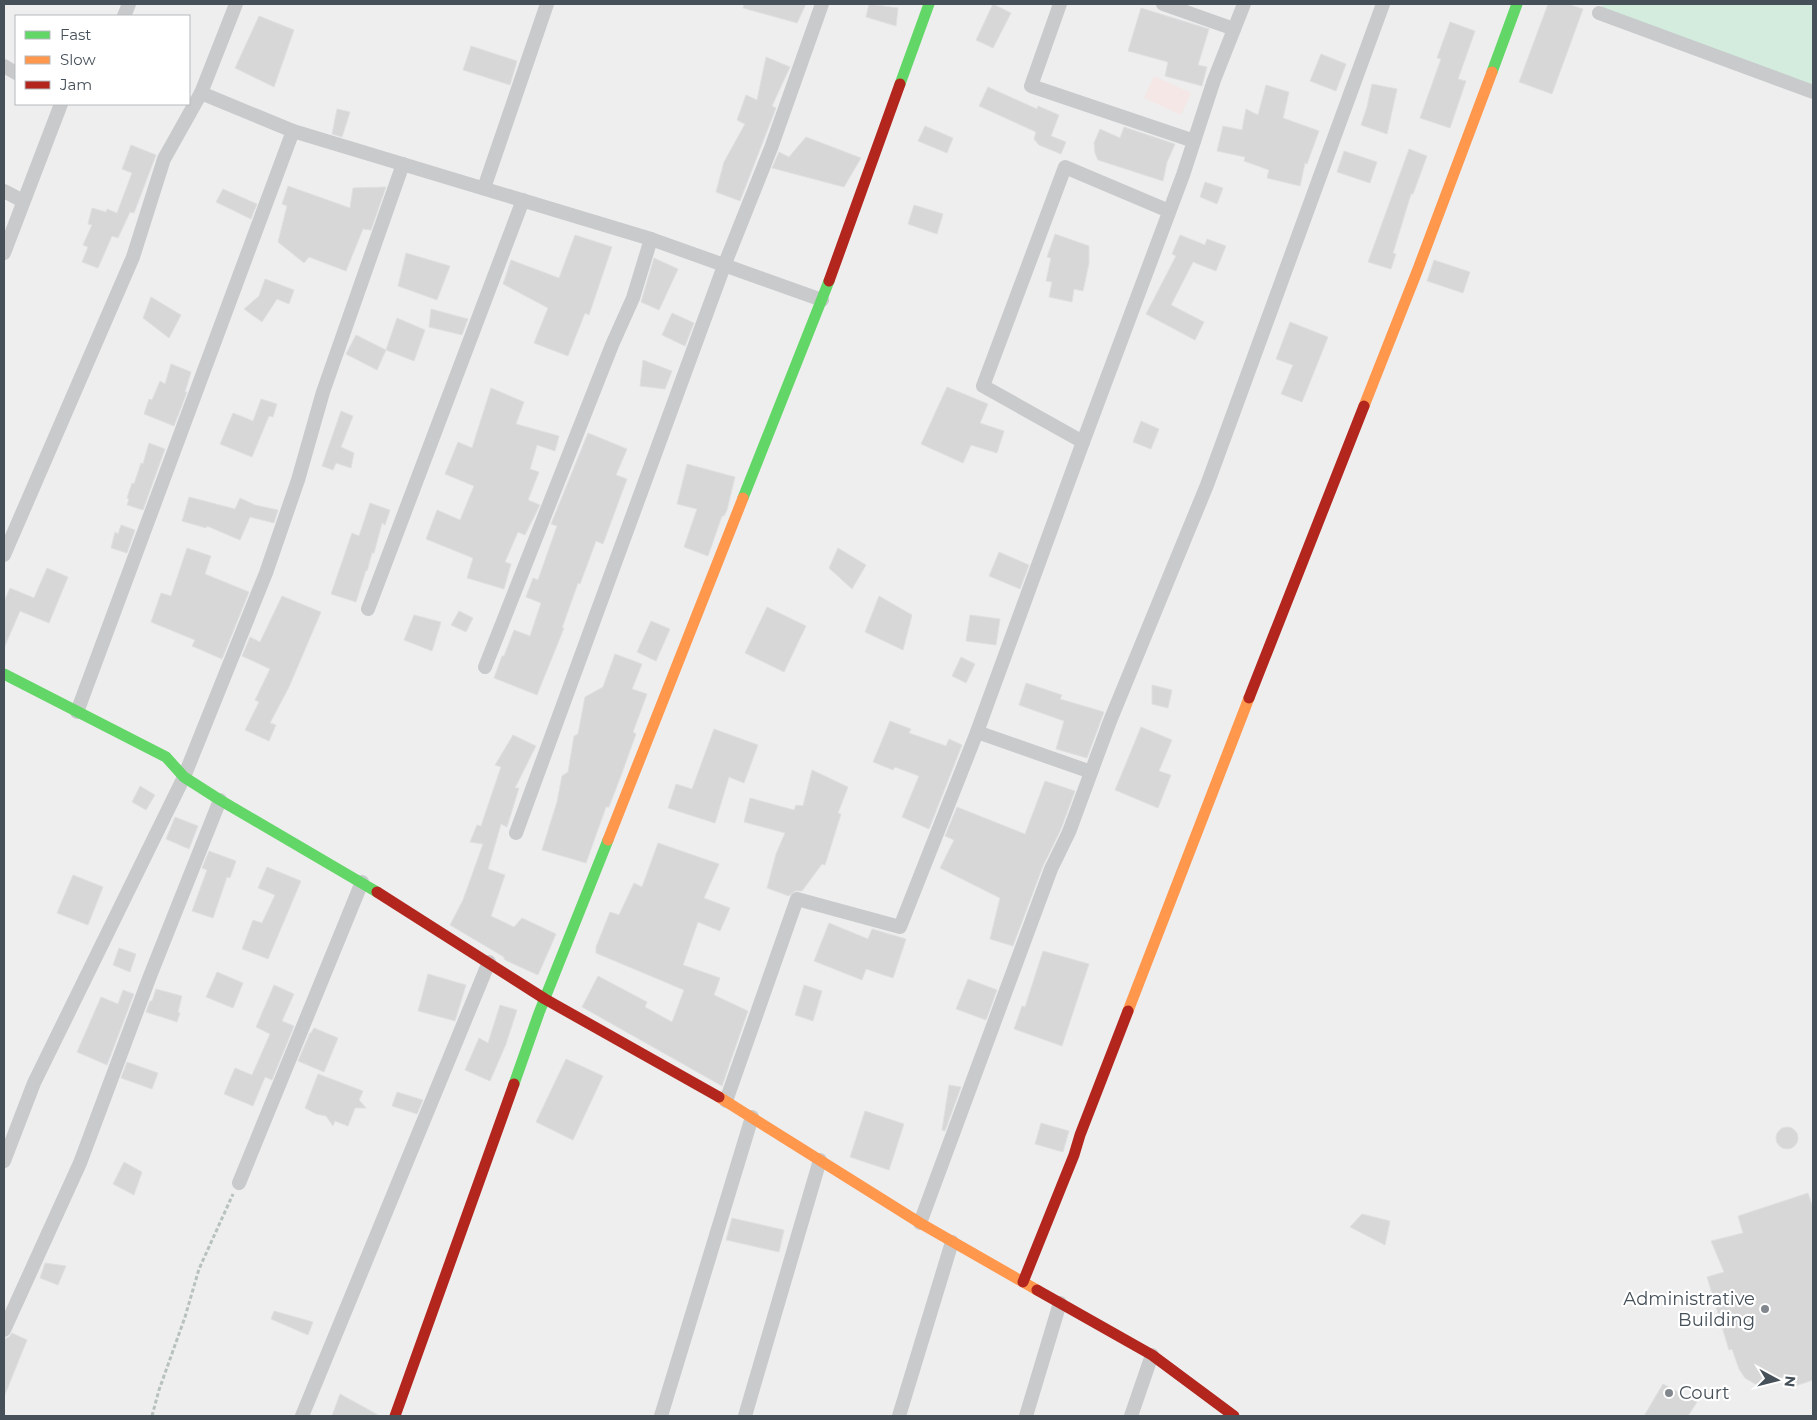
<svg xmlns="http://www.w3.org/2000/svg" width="1817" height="1420" viewBox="0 0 1817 1420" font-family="Montserrat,sans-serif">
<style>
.medical{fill:#f4e7e5}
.green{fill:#d3ecde}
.building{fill:#d7d7d8;stroke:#dfe0e1}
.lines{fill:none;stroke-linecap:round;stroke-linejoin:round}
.path{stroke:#b7c1be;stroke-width:3;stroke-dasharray:4 2.5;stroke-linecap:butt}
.street{stroke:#c8cacc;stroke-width:14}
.fast{stroke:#63d668;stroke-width:11}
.slow{stroke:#ff974d;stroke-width:11}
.jam{stroke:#b3261e;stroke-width:11}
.poi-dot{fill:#81878d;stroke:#fff;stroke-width:2}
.labels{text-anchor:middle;stroke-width:4.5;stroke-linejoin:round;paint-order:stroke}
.poi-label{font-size:18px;fill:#465059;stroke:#fff;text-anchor:end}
</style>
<rect width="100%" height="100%" fill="#eee"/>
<polygon class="medical" points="1154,76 1191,93 1181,115 1144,98"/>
<polygon class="green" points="1603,4 1813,4 1813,86 1599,13"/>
<g class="building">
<polygon points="744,4 806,4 797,23 743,8"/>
<polygon points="869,4 898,8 896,26 866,17"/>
<polygon points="993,4 1011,13 993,48 976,40"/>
<polygon points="1548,4 1568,4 1583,9 1552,94 1519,82"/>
<polygon points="1141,8 1209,29 1198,65 1207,67 1202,86 1165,76 1168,62 1128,51"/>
<polygon points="259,16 294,30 274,87 235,68"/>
<polygon points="1450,22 1475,31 1458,79 1466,81 1450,128 1420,118 1441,59 1437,58"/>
<polygon points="471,46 517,61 510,85 463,70"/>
<polygon points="1321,54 1346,64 1336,91 1310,81"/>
<polygon points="766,57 790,67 772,106 776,108 740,201 716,192 724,162 745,124 737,120 746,95 757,100"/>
<polygon points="1372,84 1397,89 1387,134 1361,125 1367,107"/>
<polygon points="1266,85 1289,92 1283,118 1319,131 1307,164 1305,163 1300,186 1267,178 1269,170 1244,161 1245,157 1217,151 1223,126 1242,130 1246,109 1258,115"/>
<polygon points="988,87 1037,109 1038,106 1059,115 1051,136 1066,142 1061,154 1039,145 1034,139 1036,132 979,106"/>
<polygon points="337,109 350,112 342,137 332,134"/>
<polygon points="925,126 953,138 947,153 918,141"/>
<polygon points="1124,127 1175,144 1167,162 1163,181 1098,160 1095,153 1094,143 1100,129 1120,138"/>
<polygon points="806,137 861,158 844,187 772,168 779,152 789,157"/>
<polygon points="131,145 156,155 134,213 130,212 118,238 112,236 98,268 82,262 88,247 83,245 92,225 88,224 92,208 106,212 107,209 117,213 132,173 122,169"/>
<polygon points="1409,149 1427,156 1413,194 1411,194 1393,253 1396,254 1391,269 1368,262"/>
<polygon points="1344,151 1377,162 1370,183 1337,172"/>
<polygon points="1205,182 1223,188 1217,204 1200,197"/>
<polygon points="288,186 350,208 353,188 386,187 371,230 363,229 346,271 309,257 304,263 278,242 287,206 282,204"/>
<polygon points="223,189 257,204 251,219 216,202"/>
<polygon points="914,205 943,214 937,234 908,224"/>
<polygon points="1055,234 1089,246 1089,263 1083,291 1074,289 1072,302 1049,297 1052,282 1046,281 1051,258 1047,257"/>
<polygon points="575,235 612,247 589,315 585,313 568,356 534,343 548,308 503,284 511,260 559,278"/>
<polygon points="1180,235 1205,245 1207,239 1226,246 1216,271 1193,262 1171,305 1204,322 1195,340 1146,314 1176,256 1172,254"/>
<polygon points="406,253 450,266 437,300 398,286"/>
<polygon points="654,258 678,269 659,310 641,302"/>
<polygon points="1434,260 1470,272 1463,293 1427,281"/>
<polygon points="265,279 294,290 289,304 277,299 262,322 244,309 259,296"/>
<polygon points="151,297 181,315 169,338 143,318"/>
<polygon points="431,309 468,319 462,335 429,327"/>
<polygon points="672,313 694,323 685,346 662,335"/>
<polygon points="397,318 425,330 414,361 386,350"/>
<polygon points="1290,322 1328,337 1302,402 1281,394 1293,365 1276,359"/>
<polygon points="356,335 386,350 377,370 346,354"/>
<polygon points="643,360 672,371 665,389 640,386"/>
<polygon points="171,364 191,372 185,392 187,392 174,426 144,414 149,399 152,400 160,381 165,384"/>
<polygon points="947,387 988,404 980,423 1004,431 997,453 971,445 963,463 921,444"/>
<polygon points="491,388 524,402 516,424 559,436 555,451 537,445 530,469 539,472 528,500 540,505 525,535 518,532 505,562 511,564 504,589 467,578 473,558 426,539 437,510 460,520 474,486 445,474 458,442 472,448"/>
<polygon points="261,399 277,404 273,417 269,416 252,457 220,444 233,413 253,421"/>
<polygon points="341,411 353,416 341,447 354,453 351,468 336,463 333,470 322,466"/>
<polygon points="1141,421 1159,429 1151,449 1133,442"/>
<polygon points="588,433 627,449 616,475 627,479 603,544 596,541 580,584 578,583 562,628 564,628 537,695 494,678 502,656 504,656 514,630 530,636 541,603 526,597 533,578 538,580 557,526 551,524"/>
<polygon points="149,443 165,449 143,510 127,505 129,499 127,498 132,483 134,484 141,463 143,464"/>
<polygon points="687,464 735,477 727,510 724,516 722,516 708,556 684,547 697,509 677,504"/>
<polygon points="189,497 235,509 240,498 255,505 278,510 274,523 250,517 240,540 207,526 206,528 182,521"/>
<polygon points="370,503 390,510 385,525 382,523 374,553 372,553 367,571 366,570 356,602 331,594 352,533 359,536"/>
<polygon points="121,525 135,530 127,553 111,548 115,532 118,534"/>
<polygon points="187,548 211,556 205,574 249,592 222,659 192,646 195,640 151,622 161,593 171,596"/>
<polygon points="838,548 866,565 852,589 829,568"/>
<polygon points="999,552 1029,565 1020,589 989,576"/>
<polygon points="47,568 68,577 49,623 20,611 4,648 4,602 10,588 34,598"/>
<polygon points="282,596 321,612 289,687 270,723 276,725 269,741 245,730 259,702 255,700 270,669 242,656 250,637 260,642"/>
<polygon points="879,596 912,615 903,650 865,632"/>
<polygon points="767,607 806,626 784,672 745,653"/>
<polygon points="459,611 473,618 466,632 451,625"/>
<polygon points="414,615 441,622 432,651 404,640"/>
<polygon points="970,615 1000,619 996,645 966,641"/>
<polygon points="651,621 670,629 656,661 637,652"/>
<polygon points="615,654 642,664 632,689 647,694 633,732 636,734 622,773 609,807 606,807 586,863 542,850 557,802 562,776 568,772 574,736 578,734 585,697 603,687"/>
<polygon points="961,657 975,664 966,683 952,676"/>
<polygon points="1026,683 1062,695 1060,699 1104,712 1087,758 1056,749 1064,721 1019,705"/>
<polygon points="1152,685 1172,690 1168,708 1152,704"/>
<polygon points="890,721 911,729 909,733 946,746 949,739 962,745 929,829 902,817 919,776 895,767 893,770 873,762"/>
<polygon points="1141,727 1172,740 1159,771 1171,775 1158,808 1115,790"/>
<polygon points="714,729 758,745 744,783 729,777 715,823 668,808 676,784 692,789"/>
<polygon points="513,735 536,746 515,788 519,788 507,827 501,824 488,869 505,875 491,916 514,927 522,918 556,934 538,975 507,961 504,959 504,957 450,925 463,900 483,844 470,842 477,825 481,826 501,767 495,765"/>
<polygon points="812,770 848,787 838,813 841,814 825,865 822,864 802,891 795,891 789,896 767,888 776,854 785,833 744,822 750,798 794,810 796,805 803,806"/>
<polygon points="1045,781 1075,791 1061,829 1043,866 1013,946 990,939 1000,898 940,868 954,840 945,836 957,807 1025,834"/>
<polygon points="140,786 155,795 146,810 132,802"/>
<polygon points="175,817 198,826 189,849 166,839"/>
<polygon points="658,843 719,864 704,898 730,908 720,931 698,922 683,965 720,978 714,995 748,1011 722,1086 582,1007 598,976 647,1002 645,1007 672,1022 684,990 596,953 596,947 610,912 619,915 634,883 642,887"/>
<polygon points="209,851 236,861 230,878 227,877 213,918 192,911 207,870 202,868"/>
<polygon points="267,867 301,881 268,959 242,949 253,920 262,923 275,895 258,888"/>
<polygon points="73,875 103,887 88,925 57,913"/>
<polygon points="829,923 868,939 872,929 906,939 893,978 866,969 862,980 814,961"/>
<polygon points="119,948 136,954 130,972 113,965"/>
<polygon points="1043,951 1089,964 1062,1046 1014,1029 1022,1006 1025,1007"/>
<polygon points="217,972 243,983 233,1008 206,997"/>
<polygon points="428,974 466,985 455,1021 418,1011"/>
<polygon points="968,979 997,990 986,1020 956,1009"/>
<polygon points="274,985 294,994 282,1021 294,1026 272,1080 265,1077 253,1106 224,1094 235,1068 252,1075 270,1034 256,1027"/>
<polygon points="804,985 822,991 813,1021 795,1015"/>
<polygon points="156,989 182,996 178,1012 180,1013 177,1022 146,1012 150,1001 152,1001"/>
<polygon points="123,990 134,994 107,1065 77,1052 101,997 118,1004"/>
<polygon points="500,1005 517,1010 506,1044 490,1081 465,1070 479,1038 488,1043"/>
<polygon points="314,1028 338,1038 324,1072 298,1061 310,1033 311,1033"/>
<polygon points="566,1059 603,1076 573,1140 536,1122"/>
<polygon points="127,1062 158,1073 152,1089 121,1078"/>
<polygon points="318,1074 363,1091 359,1100 366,1108 355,1108 348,1126 335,1121 333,1126 326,1116 316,1114 305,1108"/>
<polygon points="949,1085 961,1087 945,1131 942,1130"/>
<polygon points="397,1092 423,1100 417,1114 392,1106"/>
<polygon points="865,1111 904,1124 889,1170 850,1157"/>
<polygon points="1041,1123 1069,1131 1063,1152 1035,1144"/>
<circle cx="1787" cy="1138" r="11"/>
<polygon points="124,1162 142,1172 134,1195 113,1184"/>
<polygon points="1808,1193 1813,1208 1813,1380 1789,1388 1786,1376 1766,1384 1755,1384 1745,1378 1739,1369 1732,1349 1729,1350 1707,1277 1724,1272 1711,1241 1743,1233 1738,1216"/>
<polygon points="1362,1214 1390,1221 1385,1245 1350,1227"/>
<polygon points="732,1218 784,1230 779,1252 726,1240"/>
<polygon points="45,1263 66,1266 58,1285 40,1278"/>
<polygon points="274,1311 313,1322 308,1335 271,1319"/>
<polygon points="12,1333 27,1340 4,1397 4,1339 9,1337"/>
<polygon points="1663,1384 1697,1402 1688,1416 1644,1416"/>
<polygon points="340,1394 380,1416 332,1416"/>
</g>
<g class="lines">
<polyline class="path" points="152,1416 159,1390 185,1317 199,1269 233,1194"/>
<g class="street">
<polyline points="236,4 201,93 293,131 651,239 822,300"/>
<polyline points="1060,4 1031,86 1194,141"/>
<polyline points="1163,4 1234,29"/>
<polyline points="1599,13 1813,92"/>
<polyline points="124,16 129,4"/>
<polyline points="4,66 16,73"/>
<polyline points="484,188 547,4"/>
<polyline points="4,191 23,201"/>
<polyline points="4,253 61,104"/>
<polyline points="1083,442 983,386 1065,167 1169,211"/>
<polyline points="4,555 133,257 164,159 201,93"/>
<polyline points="368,609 523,200"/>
<polyline points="485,667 612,345 633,298 651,239"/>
<polyline points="77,712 293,131"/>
<polyline points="977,732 1091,772"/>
<polyline points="516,833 724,266 771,148 822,4"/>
<polyline points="726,1101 797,899 900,927 977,732 1083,442 1183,175 1214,80 1244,4"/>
<polyline points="4,1161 34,1083 184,777 266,573 298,480 323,392 403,164"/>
<polyline points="239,1183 362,882"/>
<polyline points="920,1223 1051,869 1069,832 1110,721 1207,485 1383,4"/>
<polyline points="4,1330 80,1163 150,976 220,800"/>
<polyline points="302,1416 489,962"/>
<polyline points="661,1416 752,1117"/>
<polyline points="745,1416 820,1160"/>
<polyline points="899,1416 952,1242"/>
<polyline points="1026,1416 1060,1303"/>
<polyline points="1131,1416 1152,1355"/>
</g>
<g class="fast">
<polyline points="1492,72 1517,4"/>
<polyline points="900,84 929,4"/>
<polyline points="743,498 829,281"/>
<polyline points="4,674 166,757 184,777 220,800 377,892"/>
<polyline points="514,1084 539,1013 608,840"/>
</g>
<g class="slow">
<polyline points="1364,406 1418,269 1492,72"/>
<polyline points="608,840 743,498"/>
<polyline points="1128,1011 1249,698"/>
<polyline points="719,1097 920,1223 1037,1290"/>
</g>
<g class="jam">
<polyline points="829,281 900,84"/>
<polyline points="1249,698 1364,406"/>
<polyline points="377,892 545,999 719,1097"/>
<polyline points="1023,1282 1074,1155 1080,1135 1128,1011"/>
<polyline points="1037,1290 1152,1355 1234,1416"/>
<polyline points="395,1416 514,1084"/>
</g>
</g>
<g class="poi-dot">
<circle cx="1765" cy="1309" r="5"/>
<circle cx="1669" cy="1393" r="5"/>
</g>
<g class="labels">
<g class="poi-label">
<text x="1755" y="1305">Administrative<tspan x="1755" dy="21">Building</tspan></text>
<text x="1679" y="1399" text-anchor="start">Court</text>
</g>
</g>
<rect width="1817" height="1420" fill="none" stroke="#465059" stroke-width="10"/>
<rect x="15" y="15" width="175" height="90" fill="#ffffff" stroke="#b5b9bd"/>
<rect x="25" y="31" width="25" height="8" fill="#63d668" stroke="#b5b9bd"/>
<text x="60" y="40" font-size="15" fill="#465059">Fast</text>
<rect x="25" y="56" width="25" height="8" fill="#ff974d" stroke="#b5b9bd"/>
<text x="60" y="65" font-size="15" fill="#465059">Slow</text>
<rect x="25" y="81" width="25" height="8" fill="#b3261e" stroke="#b5b9bd"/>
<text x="60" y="90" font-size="15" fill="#465059">Jam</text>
<g transform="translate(1777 1380) rotate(97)" stroke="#ffffff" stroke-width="4" paint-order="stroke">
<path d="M0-4L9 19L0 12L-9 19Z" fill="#465059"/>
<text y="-8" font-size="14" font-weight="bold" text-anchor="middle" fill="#465059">N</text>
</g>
</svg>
